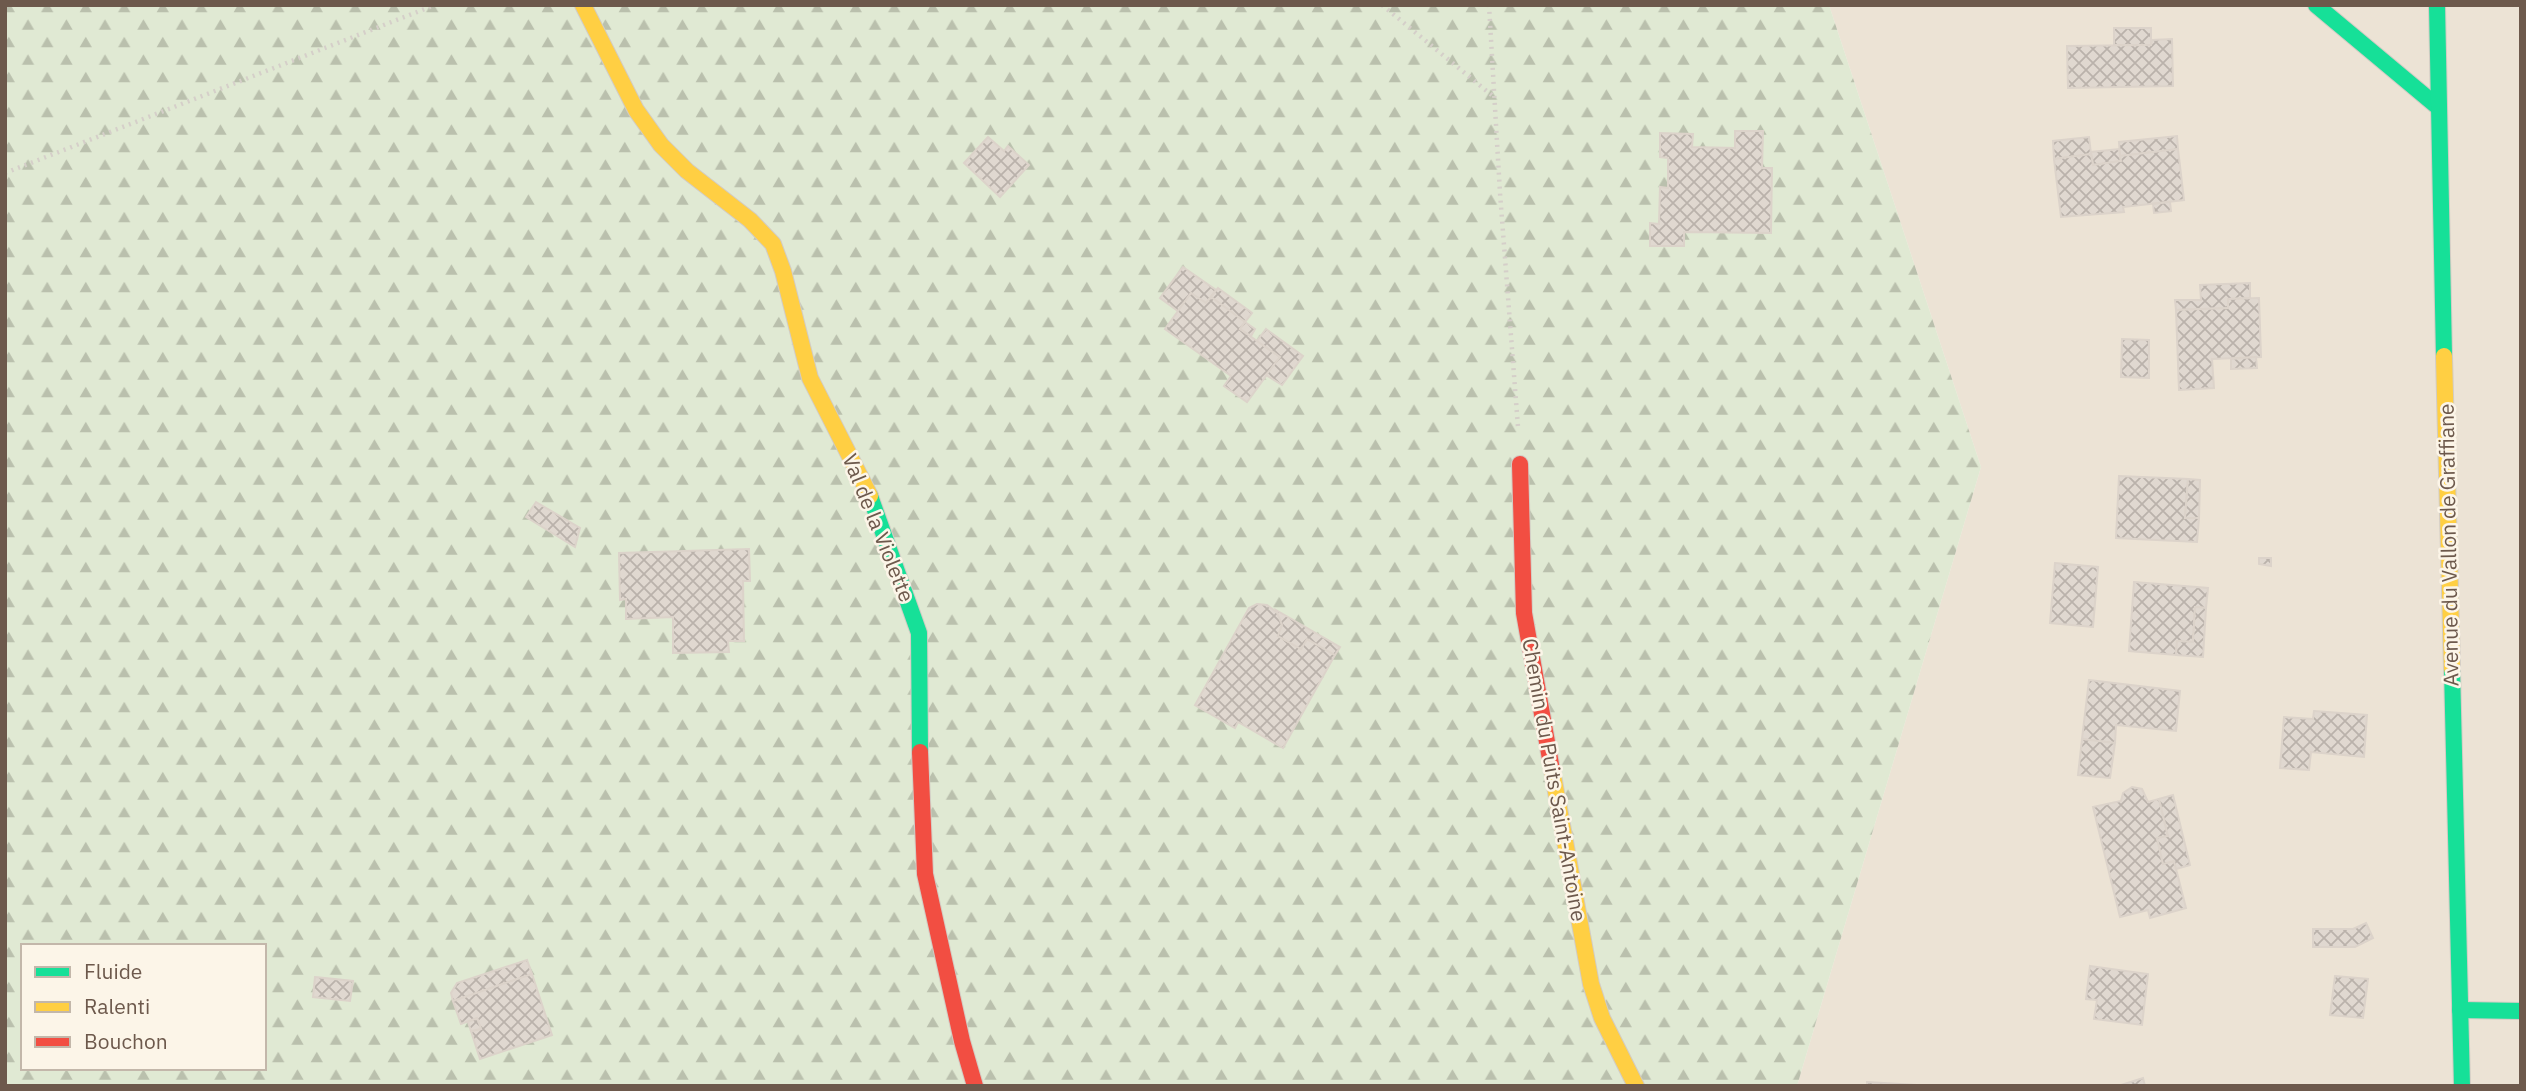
<svg xmlns="http://www.w3.org/2000/svg" width="2526" height="1091" viewBox="0 0 2526 1091" font-family="'IBM Plex Sans',sans-serif">
<style>
.residential{fill:#ece3d5}
.forest{fill:url(#forest-firs);fill-rule:evenodd}
.building{fill:url(#building-cross-hatch);stroke:#dcd3ca;stroke-width:2}
.lines{fill:none;stroke-linecap:round;stroke-linejoin:round}
.fast-casing{stroke:#d2ccc4;stroke-width:18}
.slow-casing{stroke:#d2ccc4;stroke-width:18}
.jam-casing{stroke:#d2ccc4;stroke-width:18}
.path{stroke:#d5cfc9;stroke-width:4.5;stroke-dasharray:2 5;stroke-linecap:butt}
.fast{stroke:#16e098;stroke-width:16}
.slow{stroke:#ffcf43;stroke-width:16}
.jam{stroke:#f24e42;stroke-width:16}
.labels{text-anchor:middle;stroke-width:5;stroke-linejoin:round;paint-order:stroke}
.street-label{font-size:21px;fill:#6d594c;stroke:#fcf5e8}
</style>
<defs>
<pattern id="forest-firs" width="22" height="20" patternUnits="userSpaceOnUse" patternTransform="scale(1.75)"><rect width="22" height="20" fill="#e0e9d3"/><path d="M5 1l3.5 6h-7zM16 11l3.5 6h-7z" fill="#bac0ad"/></pattern>
<pattern id="building-cross-hatch" width="8" height="8" patternUnits="userSpaceOnUse" patternTransform="scale(1.75)"><rect width="8" height="8" fill="#e0d8d0"/><path d="M0 0l8 8M0 8l8-8" fill="none" stroke="#bab2ab"/></pattern>
</defs>
<rect width="100%" height="100%" fill="#f4f0e7"/>
<polygon class="residential" points="1829,5 2521,5 2521,1086 1797,1086 1981,467"/>
<path class="forest" d="M 5,5 L 1829,5 L 1981,467 L 1797,1086 L 5,1086 ZM 23,946 L 264,946 L 264,1068 L 23,1068 Z"/>
<g class="building">
<rect x="2114" y="28" width="37" height="17"/>
<polygon points="2172,39 2173,86 2068,88 2067,46 2151,45 2152,40"/>
<polygon points="1735,131 1763,131 1762,168 1772,168 1771,233 1684,232 1684,246 1650,246 1650,223 1659,224 1660,187 1668,188 1668,158 1660,157 1660,133 1693,134 1692,147 1735,148"/>
<polygon points="2177,136 2178,149 2120,156 2119,142"/>
<polygon points="988,137 1004,151 1008,146 1029,165 1000,197 964,163"/>
<polygon points="2089,137 2091,154 2054,159 2053,141"/>
<polygon points="2119,149 2121,161 2093,165 2091,152"/>
<polygon points="2178,149 2184,200 2123,207 2124,212 2061,217 2054,159 2091,154 2093,165 2121,161 2120,156"/>
<polygon points="2170,202 2171,211 2154,213 2153,204"/>
<polygon points="1183,267 1216,290 1206,303 1191,293 1178,311 1160,298"/>
<polygon points="2250,283 2250,298 2228,299 2228,308 2176,310 2175,300 2201,300 2200,285"/>
<polygon points="1218,288 1252,313 1245,322 1211,297"/>
<polygon points="1191,293 1206,303 1211,297 1245,322 1240,329 1280,357 1247,402 1224,386 1231,376 1165,329"/>
<polygon points="2259,298 2261,357 2212,359 2214,388 2179,390 2176,310 2228,308 2228,299"/>
<polygon points="1245,322 1255,329 1251,336 1240,329"/>
<polygon points="1266,329 1303,356 1282,385 1266,375 1280,357 1257,341"/>
<polygon points="2122,339 2149,340 2149,378 2121,377"/>
<polygon points="2256,357 2257,368 2231,369 2231,359"/>
<polygon points="2119,476 2188,479 2185,518 2199,518 2197,542 2116,538"/>
<polygon points="2188,479 2200,480 2199,518 2185,518"/>
<polygon points="536,502 580,528 575,547 526,517"/>
<polygon points="749,549 750,581 743,581 744,641 728,641 729,652 673,653 673,617 626,619 626,599 620,600 619,553"/>
<polygon points="2259,558 2271,558 2271,566 2259,564"/>
<polygon points="2055,563 2098,567 2093,627 2050,623"/>
<polygon points="2134,582 2208,588 2206,608 2195,607 2193,642 2177,641 2176,655 2129,651"/>
<polygon points="1257,604 1267,605 1279,614 1282,625 1278,636 1301,649 1307,639 1335,655 1283,748 1238,722 1235,728 1195,705 1249,608"/>
<polygon points="2195,607 2206,608 2203,657 2176,655 2177,641 2193,642"/>
<polygon points="1276,610 1340,647 1335,655 1307,639 1301,649 1278,636 1282,625"/>
<polygon points="2089,680 2180,691 2176,731 2116,725 2115,743 2082,739"/>
<polygon points="2314,711 2367,715 2364,757 2311,752 2309,770 2280,768 2284,717 2313,719"/>
<polygon points="2082,739 2115,743 2110,778 2078,775"/>
<polygon points="2132,787 2142,789 2148,802 2159,799 2168,836 2157,838 2163,864 2174,861 2186,908 2150,918 2148,910 2120,917 2093,807 2121,801 2123,793"/>
<polygon points="2173,795 2190,865 2176,869 2174,861 2163,864 2157,838 2168,836 2159,799"/>
<polygon points="2366,923 2373,938 2355,947 2313,947 2313,929 2353,929"/>
<polygon points="527,960 532,974 453,1001 451,993 457,983"/>
<polygon points="2090,966 2148,974 2142,1025 2094,1019 2097,1000 2086,999"/>
<polygon points="532,974 552,1035 480,1059 471,1031 481,1029 477,1018 461,1024 453,1001"/>
<polygon points="2335,976 2368,979 2363,1018 2330,1015"/>
<polygon points="315,977 353,981 350,1001 313,997"/>
<polygon points="477,1018 481,1029 471,1031 468,1022"/>
<polygon points="2143,1078 2145,1086 2118,1086"/>
<polygon points="1867,1082 1916,1085 1916,1086 1867,1086"/>
</g>
<g class="lines">
<g class="fast-casing">
<g id="fast">
<polyline points="2316,5 2438,107"/>
<polyline points="2437,5 2444,356"/>
<polyline points="870,496 919,633 920,752"/>
<polyline points="2452,669 2462,1086"/>
<polyline points="2460,1010 2521,1011"/>
</g>
</g>
<g class="slow-casing">
<g id="slow">
<polyline points="583,5 636,110 661,145 687,171 750,220 773,244 783,271 810,378 870,496"/>
<polyline points="2444,356 2452,669"/>
<polyline points="1552,770 1591,984 1602,1018 1636,1086"/>
</g>
</g>
<g class="jam-casing">
<g id="jam">
<polyline points="1520,464 1524,613 1552,770"/>
<polyline points="920,752 925,874 962,1041 975,1086"/>
</g>
</g>
<g class="path">
<polyline points="1382,5 1494,97"/>
<polyline points="1489,5 1500,193 1518,427"/>
<polyline points="5,173 435,5"/>
</g>
<use href="#fast" class="fast"/>
<use href="#slow" class="slow"/>
<use href="#jam" class="jam"/>
</g>
<g class="labels">
<g class="street-label">
<text transform="translate(878 528) rotate(68)" y="7">Val de la Violette</text>
<text transform="translate(2449 545) rotate(-91)" y="7">Avenue du Vallon de Graffiane</text>
<text transform="translate(1554 780) rotate(80)" y="7">Chemin du Puits Saint-Antoine</text>
</g>
</g>
<rect width="2526" height="1091" fill="none" stroke="#6d594c" stroke-width="14"/>
<rect x="21" y="944" width="245" height="126" fill="#fcf5e8" stroke="#c3b7aa" stroke-width="2"/>
<rect x="35" y="967" width="35" height="10" fill="#16e098" stroke="#c3b7aa" stroke-width="2"/>
<text x="84" y="979" font-size="21" fill="#6d594c">Fluide</text>
<rect x="35" y="1002" width="35" height="10" fill="#ffcf43" stroke="#c3b7aa" stroke-width="2"/>
<text x="84" y="1014" font-size="21" fill="#6d594c">Ralenti</text>
<rect x="35" y="1037" width="35" height="10" fill="#f24e42" stroke="#c3b7aa" stroke-width="2"/>
<text x="84" y="1049" font-size="21" fill="#6d594c">Bouchon</text>
</svg>
